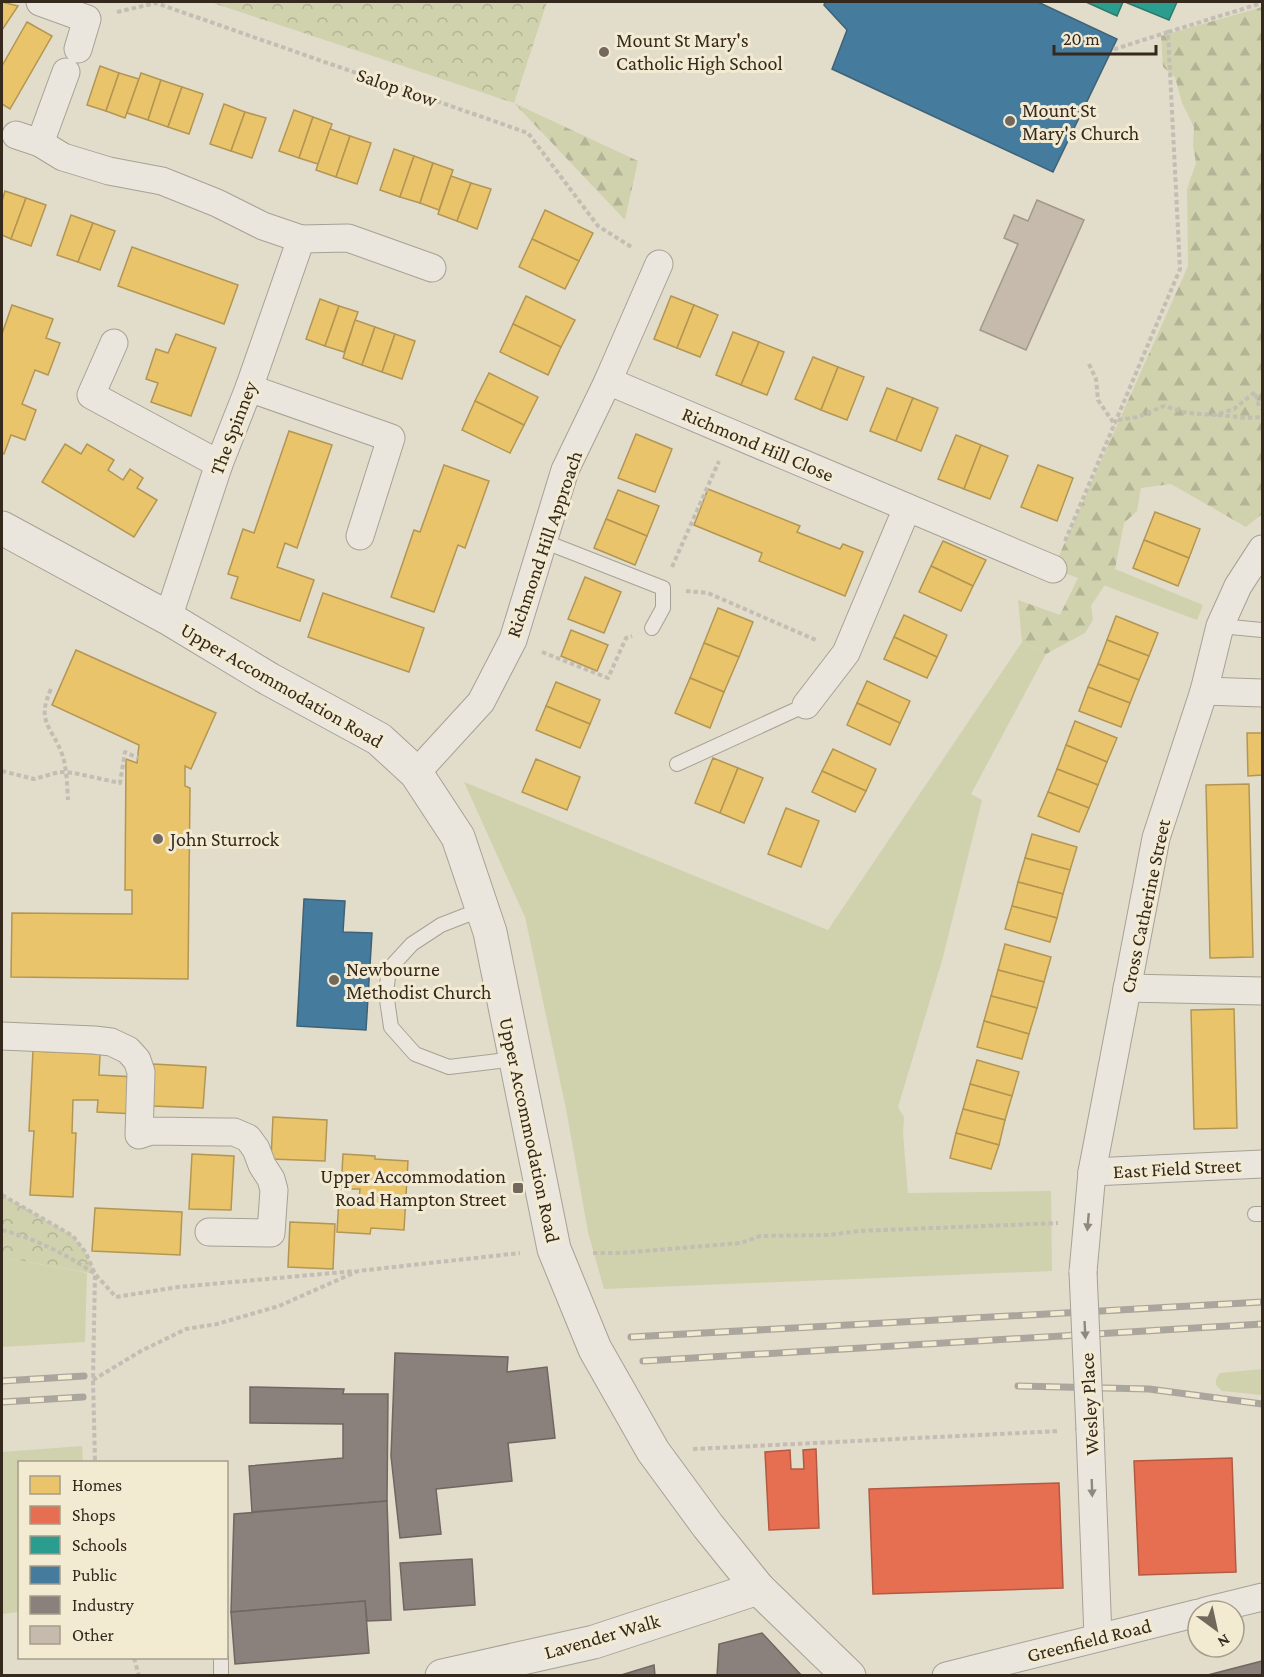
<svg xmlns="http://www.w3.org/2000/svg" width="1264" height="1677" viewBox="0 0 1264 1677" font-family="'Crimson Pro',serif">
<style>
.grass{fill:#d0d2ae}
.forest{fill:url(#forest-firs)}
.park{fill:url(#park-crowns)}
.homes{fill:#e9c46a;stroke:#b39653;stroke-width:1.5}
.shops{fill:#e76f51;stroke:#b25a42;stroke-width:1.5}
.schools{fill:#2a9d8f;stroke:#2d7a6d;stroke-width:1.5}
.public{fill:#457b9d;stroke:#406277;stroke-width:1.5}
.industry{fill:#8a817c;stroke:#706760;stroke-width:1.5}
.building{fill:#c5baac;stroke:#a2988b;stroke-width:1.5}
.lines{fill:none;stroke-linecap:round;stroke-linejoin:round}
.service-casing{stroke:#a7a195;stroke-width:16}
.minor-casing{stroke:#a7a195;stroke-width:29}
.tertiary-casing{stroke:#a7a195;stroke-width:35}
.path{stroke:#c3bdb4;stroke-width:4;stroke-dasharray:4.5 3;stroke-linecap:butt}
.service{stroke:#eae6dd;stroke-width:14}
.minor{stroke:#eae6dd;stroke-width:27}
.tertiary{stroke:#eae6dd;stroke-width:33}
.rail-casing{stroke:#aaa69d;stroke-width:7}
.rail{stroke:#f3ead2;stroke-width:4.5;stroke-dasharray:14;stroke-linecap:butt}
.minor-bridge-casing{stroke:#a7a195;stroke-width:29;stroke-linecap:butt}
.minor-bridge{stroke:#eae6dd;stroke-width:27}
.oneway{fill:#90887e}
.poi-dot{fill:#72685b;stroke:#f3ead2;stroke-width:2}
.labels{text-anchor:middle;stroke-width:6;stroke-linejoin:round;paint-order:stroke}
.poi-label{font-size:20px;fill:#35291e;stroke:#f3ead2;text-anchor:start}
.street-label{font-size:20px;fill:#35291e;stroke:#f3ead2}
</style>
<defs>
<pattern id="forest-firs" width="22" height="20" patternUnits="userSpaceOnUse" patternTransform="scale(1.5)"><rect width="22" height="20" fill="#d0d2ae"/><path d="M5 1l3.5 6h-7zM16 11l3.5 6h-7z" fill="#b3b495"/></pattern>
<pattern id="park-crowns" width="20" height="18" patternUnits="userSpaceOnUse" patternTransform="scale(1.5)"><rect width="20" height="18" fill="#d0d2ae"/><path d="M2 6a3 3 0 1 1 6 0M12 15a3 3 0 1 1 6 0" fill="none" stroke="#b3b495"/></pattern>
</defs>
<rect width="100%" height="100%" fill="#e2dccb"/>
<g class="grass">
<polygon points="1115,569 1203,605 1197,620 1103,585"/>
<polygon points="1022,642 1046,654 971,794 982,800 943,957 898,1107 904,1117 903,1134 908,1193 1051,1191 1052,1271 604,1289 588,1232 566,1109 525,917 464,782 828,930"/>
<polygon points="2,1257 87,1273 85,1342 2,1347"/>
<polygon points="1262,1369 1262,1395 1222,1391 1216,1385 1216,1379 1220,1373"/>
<polygon points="82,1446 83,1462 20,1462 19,1612 2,1614 2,1452"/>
</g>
<g class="forest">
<polygon points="1262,7 1262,514 1246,527 1171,484 1141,488 1137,511 1124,523 1115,569 1091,606 1093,620 1085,633 1046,654 1022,642 1018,600 1060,615 1078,578 1053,569 1188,266 1187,189 1196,163 1193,145 1194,127 1182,103 1175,77 1163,67 1161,36"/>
<polygon points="514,103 638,161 625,219 624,219"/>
</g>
<g class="park">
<polygon points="210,2 547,2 514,103"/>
<polygon points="2,1195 73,1236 86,1253 95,1274 2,1257"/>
</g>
<g class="homes">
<polygon points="2,2 18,6 2,30"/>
<polygon points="27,22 52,36 10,109 2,104 2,66"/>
<polygon points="100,66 119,73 106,111 87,105"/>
<polygon points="119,73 139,79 125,118 106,111"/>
<polygon points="141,73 161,80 148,120 127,113"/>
<polygon points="161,80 182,87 168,127 148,120"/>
<polygon points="182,87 203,94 189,134 168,127"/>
<polygon points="224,104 245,112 231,151 210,144"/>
<polygon points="294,110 313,117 299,158 279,151"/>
<polygon points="245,112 266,118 252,158 231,151"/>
<polygon points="313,117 332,124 318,164 299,158"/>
<polygon points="330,129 350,136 336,177 316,170"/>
<polygon points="350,136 371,143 357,184 336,177"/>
<polygon points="394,149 414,156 400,197 380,190"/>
<polygon points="414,156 433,163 420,203 400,197"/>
<polygon points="433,163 453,170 439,210 420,203"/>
<polygon points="451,176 471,183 457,221 438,214"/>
<polygon points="471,183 491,189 477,229 457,221"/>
<polygon points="5,191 26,198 11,239 2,235 2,201"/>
<polygon points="26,198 46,205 31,246 11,239"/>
<polygon points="545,210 593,233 579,261 532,239"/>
<polygon points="71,215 93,223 78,262 57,255"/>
<polygon points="93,223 115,231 100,270 78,262"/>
<polygon points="532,239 579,261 565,289 519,267"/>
<polygon points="132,247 238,285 224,324 118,286"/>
<polygon points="526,296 575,320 561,347 513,324"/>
<polygon points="671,296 694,305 677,348 654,339"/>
<polygon points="320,299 339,306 325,346 306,339"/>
<polygon points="12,305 53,319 46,338 60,343 48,375 35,370 22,404 36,410 25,440 11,435 4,454 2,453 2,334"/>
<polygon points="694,305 718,315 700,357 677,348"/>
<polygon points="339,306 358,312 344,352 325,346"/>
<polygon points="355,320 375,327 362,365 343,358"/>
<polygon points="513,324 561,347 548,375 500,352"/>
<polygon points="375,327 395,334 382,372 362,365"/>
<polygon points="733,332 759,342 741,385 716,375"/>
<polygon points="176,334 216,348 191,416 151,402 158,383 146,379 156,349 168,353"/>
<polygon points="395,334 415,341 402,379 382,372"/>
<polygon points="759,342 784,352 767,395 741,385"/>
<polygon points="813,357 838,367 821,410 795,399"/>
<polygon points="838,367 864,377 847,420 821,410"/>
<polygon points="489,373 538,397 524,425 475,401"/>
<polygon points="887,388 913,398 896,441 870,431"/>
<polygon points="913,398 938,408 921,451 896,441"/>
<polygon points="475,401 524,425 510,453 462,430"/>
<polygon points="289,431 332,445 297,548 285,543 277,567 314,580 300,621 231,598 238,577 228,574 243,529 254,533"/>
<polygon points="636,434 672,449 655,492 618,478"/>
<polygon points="956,435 981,445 964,489 938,479"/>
<polygon points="65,444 81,454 87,444 114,460 108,470 123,480 130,469 143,478 137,488 157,500 134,537 42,482"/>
<polygon points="981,445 1008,456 990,499 964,489"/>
<polygon points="444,465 489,481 465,548 458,545 434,612 391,597 414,530 420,532"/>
<polygon points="1038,465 1073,478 1057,521 1021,507"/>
<polygon points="708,489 800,526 797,532 840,549 843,544 863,552 845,596 759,561 762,553 694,525"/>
<polygon points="618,490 659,506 647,536 606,519"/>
<polygon points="1155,512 1200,529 1189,558 1144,540"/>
<polygon points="606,519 647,536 635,565 594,548"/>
<polygon points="1144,540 1189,558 1178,586 1133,568"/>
<polygon points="943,541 986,560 973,586 931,566"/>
<polygon points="931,566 973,586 961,611 919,592"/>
<polygon points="585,577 621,592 604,633 568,619"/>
<polygon points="323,593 424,628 409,672 308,637"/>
<polygon points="718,608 753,622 739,657 704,643"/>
<polygon points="904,615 947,635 937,657 894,637"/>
<polygon points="1116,616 1158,633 1149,656 1107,640"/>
<polygon points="571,630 608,645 597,671 561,656"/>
<polygon points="894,637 937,657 927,678 884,659"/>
<polygon points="1107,640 1149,656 1139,680 1098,664"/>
<polygon points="704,643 739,657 724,692 690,678"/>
<polygon points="76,650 216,713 191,769 185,766 185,786 190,788 188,979 11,977 12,913 132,914 132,890 125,890 126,759 137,763 139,745 52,705"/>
<polygon points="1098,664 1139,680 1130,703 1088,687"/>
<polygon points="690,678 724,692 710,728 675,713"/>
<polygon points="867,681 910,701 900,723 857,703"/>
<polygon points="556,682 600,700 590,724 546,706"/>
<polygon points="1088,687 1130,703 1121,727 1079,711"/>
<polygon points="857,703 900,723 890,745 847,725"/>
<polygon points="546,706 590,724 580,748 536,730"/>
<polygon points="1075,721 1117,738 1107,762 1066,745"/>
<polygon points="1247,733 1262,733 1262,775 1248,776"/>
<polygon points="1066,745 1107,762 1098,785 1057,769"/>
<polygon points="833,749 876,769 866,791 822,771"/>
<polygon points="713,758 738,768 720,813 695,803"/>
<polygon points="536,759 580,777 567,810 522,792"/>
<polygon points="738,768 763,778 744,823 720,813"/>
<polygon points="1057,769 1098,785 1089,808 1048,792"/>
<polygon points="822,771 866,791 855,812 812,792"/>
<polygon points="1249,784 1253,957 1210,958 1206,785"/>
<polygon points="1048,792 1089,808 1079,832 1038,816"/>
<polygon points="786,808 819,821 801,867 768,854"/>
<polygon points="1032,834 1077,847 1070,870 1025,858"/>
<polygon points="1025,858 1070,870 1063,894 1018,882"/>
<polygon points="1018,882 1063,894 1057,918 1012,906"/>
<polygon points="1012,906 1057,918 1050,942 1005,929"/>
<polygon points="1005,944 1051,957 1044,982 998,970"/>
<polygon points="998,970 1044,982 1037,1008 991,996"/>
<polygon points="991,996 1037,1008 1029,1034 984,1021"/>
<polygon points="1234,1009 1237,1128 1194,1129 1191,1010"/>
<polygon points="984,1021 1029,1034 1022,1059 977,1047"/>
<polygon points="33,1051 100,1054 99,1075 136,1077 135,1114 97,1112 98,1100 73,1100 72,1133 76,1133 73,1197 30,1195 34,1131 29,1131"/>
<polygon points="977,1060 1019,1072 1012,1096 970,1084"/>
<polygon points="153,1064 206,1067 203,1108 152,1106"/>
<polygon points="970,1084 1012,1096 1005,1120 963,1109"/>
<polygon points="963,1109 1005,1120 999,1145 956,1133"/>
<polygon points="273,1117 327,1120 325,1161 271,1159"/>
<polygon points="956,1133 999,1145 991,1169 950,1158"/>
<polygon points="192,1154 234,1156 231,1210 189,1209"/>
<polygon points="343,1154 375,1156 375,1159 408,1161 404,1230 371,1228 370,1234 337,1232 339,1198 359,1199 360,1189 341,1189"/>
<polygon points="95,1208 182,1212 180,1255 92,1251"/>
<polygon points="290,1222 335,1224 333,1269 288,1267"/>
</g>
<g class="shops">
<polygon points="816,1449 819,1528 769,1530 765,1452 790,1450 791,1469 804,1469 803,1450"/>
<polygon points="1232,1458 1236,1572 1139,1575 1134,1461"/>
<polygon points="1059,1483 1063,1588 873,1594 869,1489"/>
</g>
<g class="schools">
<polygon points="1086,2 1123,2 1117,16"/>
<polygon points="1125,2 1177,2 1169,20"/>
</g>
<g class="public">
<polygon points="825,2 1038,2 1117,39 1053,172 832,69 847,30 824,5"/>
<polygon points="304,899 345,901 343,932 372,933 366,1030 297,1026"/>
</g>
<g class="industry">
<polygon points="395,1353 508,1357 507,1372 547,1367 555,1438 508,1443 512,1481 436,1489 441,1534 400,1538 391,1456"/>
<polygon points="250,1387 344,1389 343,1394 388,1394 387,1501 252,1512 249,1466 343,1458 343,1424 250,1423"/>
<polygon points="387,1501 391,1620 367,1621 365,1601 231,1612 234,1514"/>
<polygon points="472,1559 475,1605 404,1610 400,1563"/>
<polygon points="365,1601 369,1653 235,1664 231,1612"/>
<polygon points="762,1633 802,1676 717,1676 719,1644"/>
<polygon points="1262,1661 1262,1676 1204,1676"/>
<polygon points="654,1665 655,1676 618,1676"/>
</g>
<polygon class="building" points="1037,200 1084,220 1026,350 980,330 1018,244 1004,238 1014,215 1028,221"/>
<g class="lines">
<g class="service-casing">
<g id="service">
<polyline points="543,541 663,588 663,608 652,628"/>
<polyline points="1220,626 1262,630"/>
<polyline points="677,764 806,705"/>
<polyline points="482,909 441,925 412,944 389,969 386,993 391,1027 415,1054 449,1067 515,1059"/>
<polyline points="1255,1214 1262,1214"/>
<polyline points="221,1676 221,1658"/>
</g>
</g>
<g class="minor-casing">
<g id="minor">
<polyline points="40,2 87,19 78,49"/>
<polyline points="16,135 40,143 66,72"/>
<polyline points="40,143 63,157 109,171 162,181 217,203 263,226 301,239 249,388 219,464 168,618"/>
<polyline points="301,239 348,238 432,268"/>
<polyline points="114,343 91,395 219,464"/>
<polyline points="608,381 1053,569"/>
<polyline points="249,388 391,438 360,536"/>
<polyline points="1204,691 1262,693"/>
<polyline points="806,705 846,653 907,508"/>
<polyline points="416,773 481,702 513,640 565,470 608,381 659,264"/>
<polyline points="1127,988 1262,991"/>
<polyline points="2,1036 94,1040 111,1042 128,1050 137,1060 141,1072 139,1135 151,1131 223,1132 234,1132 248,1138 256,1149 262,1165 271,1179 274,1190 271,1233 209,1232"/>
<polyline points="1092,1172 1262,1164"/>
<polyline points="1083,1272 1092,1172 1156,838 1204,691 1220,626 1238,586 1262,549"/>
<polyline points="1090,1430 1098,1637"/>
<polyline points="1205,1611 1262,1597"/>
<polyline points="946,1676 1198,1613"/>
</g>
</g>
<g class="tertiary-casing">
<g id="tertiary">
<polyline points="2,528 168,618 269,679 379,739 416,773 458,837 490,932 554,1249 595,1349 653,1451 708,1526 758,1588 849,1676"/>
<polyline points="442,1676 594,1642 758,1588"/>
</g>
</g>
<g class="path">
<polyline points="117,12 156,3 528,133 598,226 633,248"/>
<polyline points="1168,32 1262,3"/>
<polyline points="1089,364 1096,379 1098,400 1115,425"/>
<polyline points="1218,415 1246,418 1262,417"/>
<polyline points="1118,420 1138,417 1164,406 1188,413 1215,415 1234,409 1255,392 1259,406 1262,409"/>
<polyline points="1065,541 1180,269 1168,32 1112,50"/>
<polyline points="672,567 719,461"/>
<polyline points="686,591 708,593 818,641"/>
<polyline points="542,652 608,678 626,638 632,636"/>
<path d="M 51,689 C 36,722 51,725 62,754 C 67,768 67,786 68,800"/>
<polyline points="2,771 34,779 59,772 74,773 120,783 125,752 138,758"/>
<polyline points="2,1195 73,1236 86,1253 95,1274 116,1297 178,1287 355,1271"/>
<path d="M 2,1230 C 36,1239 66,1254 95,1274 L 93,1380 L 95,1462"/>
<polyline points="593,1253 620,1253 741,1243 760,1236 829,1235 859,1231 1058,1223"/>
<polyline points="93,1380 141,1351 186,1329 217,1324 279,1306 358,1271 520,1253"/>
<polyline points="693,1449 1060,1431"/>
<polyline points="134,1658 139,1676"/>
</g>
<use href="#service" class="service"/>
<use href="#minor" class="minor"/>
<use href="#tertiary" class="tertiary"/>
<g class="rail-casing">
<g id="rail">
<polyline points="631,1337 1262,1302"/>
<polyline points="643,1361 1262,1324"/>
<polyline points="2,1381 84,1376"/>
<polyline points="1018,1386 1149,1389 1262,1404"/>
<polyline points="2,1402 83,1397"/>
</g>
</g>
<use href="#rail" class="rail"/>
<g class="minor-bridge-casing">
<polyline id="minor-bridge" points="1083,1272 1090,1430"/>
</g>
<use href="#minor-bridge" class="minor-bridge"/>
</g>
<defs><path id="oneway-solid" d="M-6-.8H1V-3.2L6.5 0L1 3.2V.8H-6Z" transform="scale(1.5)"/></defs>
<g class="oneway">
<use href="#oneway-solid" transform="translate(1088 1222) rotate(95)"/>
<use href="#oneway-solid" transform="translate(1085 1330) rotate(87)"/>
<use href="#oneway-solid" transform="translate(1092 1488) rotate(88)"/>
</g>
<g class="poi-dot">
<circle cx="604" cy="52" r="6"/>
<circle cx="1010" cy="121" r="6"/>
<circle cx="158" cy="839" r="6"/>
<circle cx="334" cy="980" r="6"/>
<rect x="512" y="1182" width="12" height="12" rx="3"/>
</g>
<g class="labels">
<g class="poi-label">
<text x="616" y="47">Mount St Mary's<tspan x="616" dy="23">Catholic High School</tspan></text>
<text x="1022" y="117">Mount St<tspan x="1022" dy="23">Mary's Church</tspan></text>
<text x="170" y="846">John Sturrock</text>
<text x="346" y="976">Newbourne<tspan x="346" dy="23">Methodist Church</tspan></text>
<text x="506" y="1183" text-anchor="end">Upper Accommodation<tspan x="506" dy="23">Road Hampton Street</tspan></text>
</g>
<g class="street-label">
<text transform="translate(397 87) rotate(19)" y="7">Salop Row</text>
<text transform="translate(233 428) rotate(-69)" y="7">The Spinney</text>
<text transform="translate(758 444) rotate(23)" y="7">Richmond Hill Close</text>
<text transform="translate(544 544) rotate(-71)" y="7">Richmond Hill Approach</text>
<text transform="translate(282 685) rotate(30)" y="7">Upper Accommodation Road</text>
<text transform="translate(1145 906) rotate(-78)" y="7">Cross Catherine Street</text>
<text transform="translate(530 1130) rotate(78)" y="7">Upper Accommodation Road</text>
<text transform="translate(1177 1168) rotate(-3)" y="7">East Field Street</text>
<text transform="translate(1089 1404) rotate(-93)" y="7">Wesley Place</text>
<text transform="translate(602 1636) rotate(-16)" y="7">Lavender Walk</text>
<text transform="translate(1089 1640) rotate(-14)" y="7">Greenfield Road</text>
</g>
</g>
<rect width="1264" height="1677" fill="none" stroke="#35291e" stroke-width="6"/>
<rect x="18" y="1461" width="210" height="198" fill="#f3ead2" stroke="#a79d8a" stroke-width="1.5"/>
<rect x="30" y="1476" width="30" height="18" fill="#e9c46a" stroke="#a79d8a" stroke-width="1.5"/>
<text x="72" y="1491" font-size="18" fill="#35291e">Homes</text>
<rect x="30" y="1506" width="30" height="18" fill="#e76f51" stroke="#a79d8a" stroke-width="1.5"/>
<text x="72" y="1521" font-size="18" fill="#35291e">Shops</text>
<rect x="30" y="1536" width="30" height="18" fill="#2a9d8f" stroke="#a79d8a" stroke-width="1.5"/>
<text x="72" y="1551" font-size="18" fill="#35291e">Schools</text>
<rect x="30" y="1566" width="30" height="18" fill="#457b9d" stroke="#a79d8a" stroke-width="1.5"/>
<text x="72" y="1581" font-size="18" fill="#35291e">Public</text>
<rect x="30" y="1596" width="30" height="18" fill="#8a817c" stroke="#a79d8a" stroke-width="1.5"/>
<text x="72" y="1611" font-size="18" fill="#35291e">Industry</text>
<rect x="30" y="1626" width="30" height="18" fill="#c5baac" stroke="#a79d8a" stroke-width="1.5"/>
<text x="72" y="1641" font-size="18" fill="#35291e">Other</text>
<g transform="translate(1216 1629) rotate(147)"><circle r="28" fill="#f3ead2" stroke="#a79d8a" stroke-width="1.5"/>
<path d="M0-4.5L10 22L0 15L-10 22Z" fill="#72685b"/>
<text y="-9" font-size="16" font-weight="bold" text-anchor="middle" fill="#35291e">N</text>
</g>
<path d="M1054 45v9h102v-9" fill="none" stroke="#35291e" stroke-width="3"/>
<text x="1063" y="45" font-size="18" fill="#35291e" stroke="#f3ead2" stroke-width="4.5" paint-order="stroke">20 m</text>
</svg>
